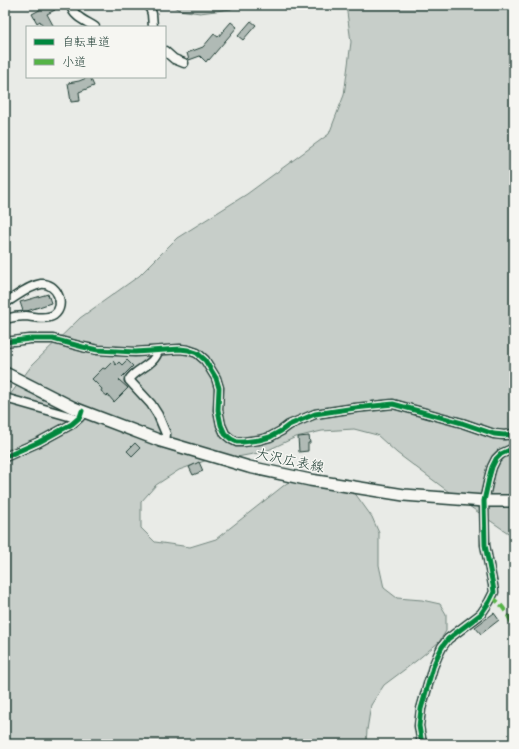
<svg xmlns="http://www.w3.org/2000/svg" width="519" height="749" viewBox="0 0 519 749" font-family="Mynerve,'Klee One',sans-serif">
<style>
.green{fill:#c7cec9;stroke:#73867e}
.building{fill:#b0bab5;stroke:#1f3d34}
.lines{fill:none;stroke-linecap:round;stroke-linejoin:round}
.street-casing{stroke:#1f3d34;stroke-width:11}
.secondary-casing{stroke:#1f3d34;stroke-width:14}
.street{stroke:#f6f6f2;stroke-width:8}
.secondary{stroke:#f6f6f2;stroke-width:11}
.quiet{stroke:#55b346;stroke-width:4;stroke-dasharray:8 4;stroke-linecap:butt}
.cycleway-casing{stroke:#f6f6f2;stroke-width:8}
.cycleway{stroke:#00873e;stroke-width:5}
.labels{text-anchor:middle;stroke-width:3;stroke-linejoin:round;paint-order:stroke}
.street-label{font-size:14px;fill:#1f3d34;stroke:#f6f6f2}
</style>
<rect width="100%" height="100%" fill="#e9ebe7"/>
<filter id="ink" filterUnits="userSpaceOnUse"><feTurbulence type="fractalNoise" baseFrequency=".025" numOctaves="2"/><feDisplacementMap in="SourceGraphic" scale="8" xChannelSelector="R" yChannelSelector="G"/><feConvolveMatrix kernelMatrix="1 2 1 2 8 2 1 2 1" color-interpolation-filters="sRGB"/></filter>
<g filter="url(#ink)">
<g class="green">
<polygon points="171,5 236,5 231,9 200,13 179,10"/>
<polygon points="346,5 514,5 514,537 453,495 397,453 377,435 354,429 322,431 296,437 264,452 237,457 210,459 179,470 156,485 141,502 141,528 155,542 190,547 216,539 287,483 312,478 354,492 372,517 379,533 379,565 384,588 397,598 422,600 440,604 446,614 446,631 439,642 416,661 384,685 371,705 367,730 366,744 5,744 5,405 10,395 32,365 80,318 139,276 177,238 247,194 329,134 344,95 351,42"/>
</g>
<g class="building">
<polygon points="49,5 52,5 55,10 47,14 54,27 43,27 40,21 37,23 32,14"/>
<polygon points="251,21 256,25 243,40 238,36"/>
<polygon points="231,22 237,27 209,60 208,59 206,62 200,56 189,60 187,53 203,47 214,34 218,37"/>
<polygon points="89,77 90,77 94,86 79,92 80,101 71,102 68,83 79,81"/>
<polygon points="48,294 51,303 27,311 23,311 20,302"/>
<polygon points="127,360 133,366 119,380 128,388 114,402 108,395 107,396 101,391 102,389 92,379 103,368 105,369 113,361 116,365 119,362 122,365"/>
<polygon points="309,436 310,443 308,443 308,451 299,452 298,437"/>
<polygon points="135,443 140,448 132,456 127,451"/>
<polygon points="199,462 203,471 193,475 189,467"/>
<polygon points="494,613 499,620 481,634 475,627"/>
</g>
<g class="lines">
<g class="street-casing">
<g id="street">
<path d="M 71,5 C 73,17 86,21 95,27"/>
<polyline points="149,5 152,14 153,27"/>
<polyline points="165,51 174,59 184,63"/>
<path d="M 5,303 C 16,297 28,286 41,284 C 56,282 67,305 54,315 C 46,320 35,317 26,316 C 19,316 12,317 5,319"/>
<polyline points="5,342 30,339 53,339 83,347 98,350 135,352 180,349 188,350 197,353 205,360 216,378 219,388 218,410 221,425 225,434 231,439 237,442 243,442 259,440 270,437 281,431 289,425 315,414 355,408 393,404 462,423 494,434 504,435 514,434"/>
<path d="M 158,351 C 154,366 136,368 129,380 L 151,404 L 158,415 L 166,434 L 165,442"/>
<polyline points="5,398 72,417 76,420"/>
<polyline points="5,457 39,442 72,424 80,417 82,411"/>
<polyline points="422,744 419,726 421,709 433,667 438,655 442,647 448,639 481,614 489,602 494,592 493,585 485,545 484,501 490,474 492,467 496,459 501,454 514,448"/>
</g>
</g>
<g class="secondary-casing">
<polyline id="secondary" points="5,373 72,407 82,411 161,441 249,467 310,480 404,495 484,501 514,501"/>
</g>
<use href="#street" class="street"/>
<use href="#secondary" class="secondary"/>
<path class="quiet" d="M 492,597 C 503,605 510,617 514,630"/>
<g class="cycleway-casing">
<g id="cycleway">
<polyline points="5,342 30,339 53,339 83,347 98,350 135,352 180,349 188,350 197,353 205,360 216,378 219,388 218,410 221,425 225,434 231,439 237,442 243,442 259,440 270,437 281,431 289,425 315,414 355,408 393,404 462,423 494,434 504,435 514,434"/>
<polyline points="5,457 39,442 72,424 80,417 82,411"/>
<polyline points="422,744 419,726 421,709 433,667 438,655 442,647 448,639 481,614 489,602 494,592 493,585 485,545 484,501 490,474 492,467 496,459 501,454 514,448"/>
</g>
</g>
<use href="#cycleway" class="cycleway"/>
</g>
</g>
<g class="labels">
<g class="street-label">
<text transform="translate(290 460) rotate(12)" y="5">大沢広表線</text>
</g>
</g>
<rect width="519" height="749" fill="none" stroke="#f6f6f2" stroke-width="20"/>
<rect x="10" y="10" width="499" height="729" fill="none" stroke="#1f3d34" stroke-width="1.5" filter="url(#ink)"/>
<rect x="26" y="26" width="140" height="52" fill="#f6f6f2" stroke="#a0aca6"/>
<rect x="34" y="39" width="20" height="6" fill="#00873e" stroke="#a0aca6"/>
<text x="62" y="46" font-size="12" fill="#1f3d34">自転車道</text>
<rect x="34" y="59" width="20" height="6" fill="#55b346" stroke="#a0aca6"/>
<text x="62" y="66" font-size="12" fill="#1f3d34">小道</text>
</svg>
